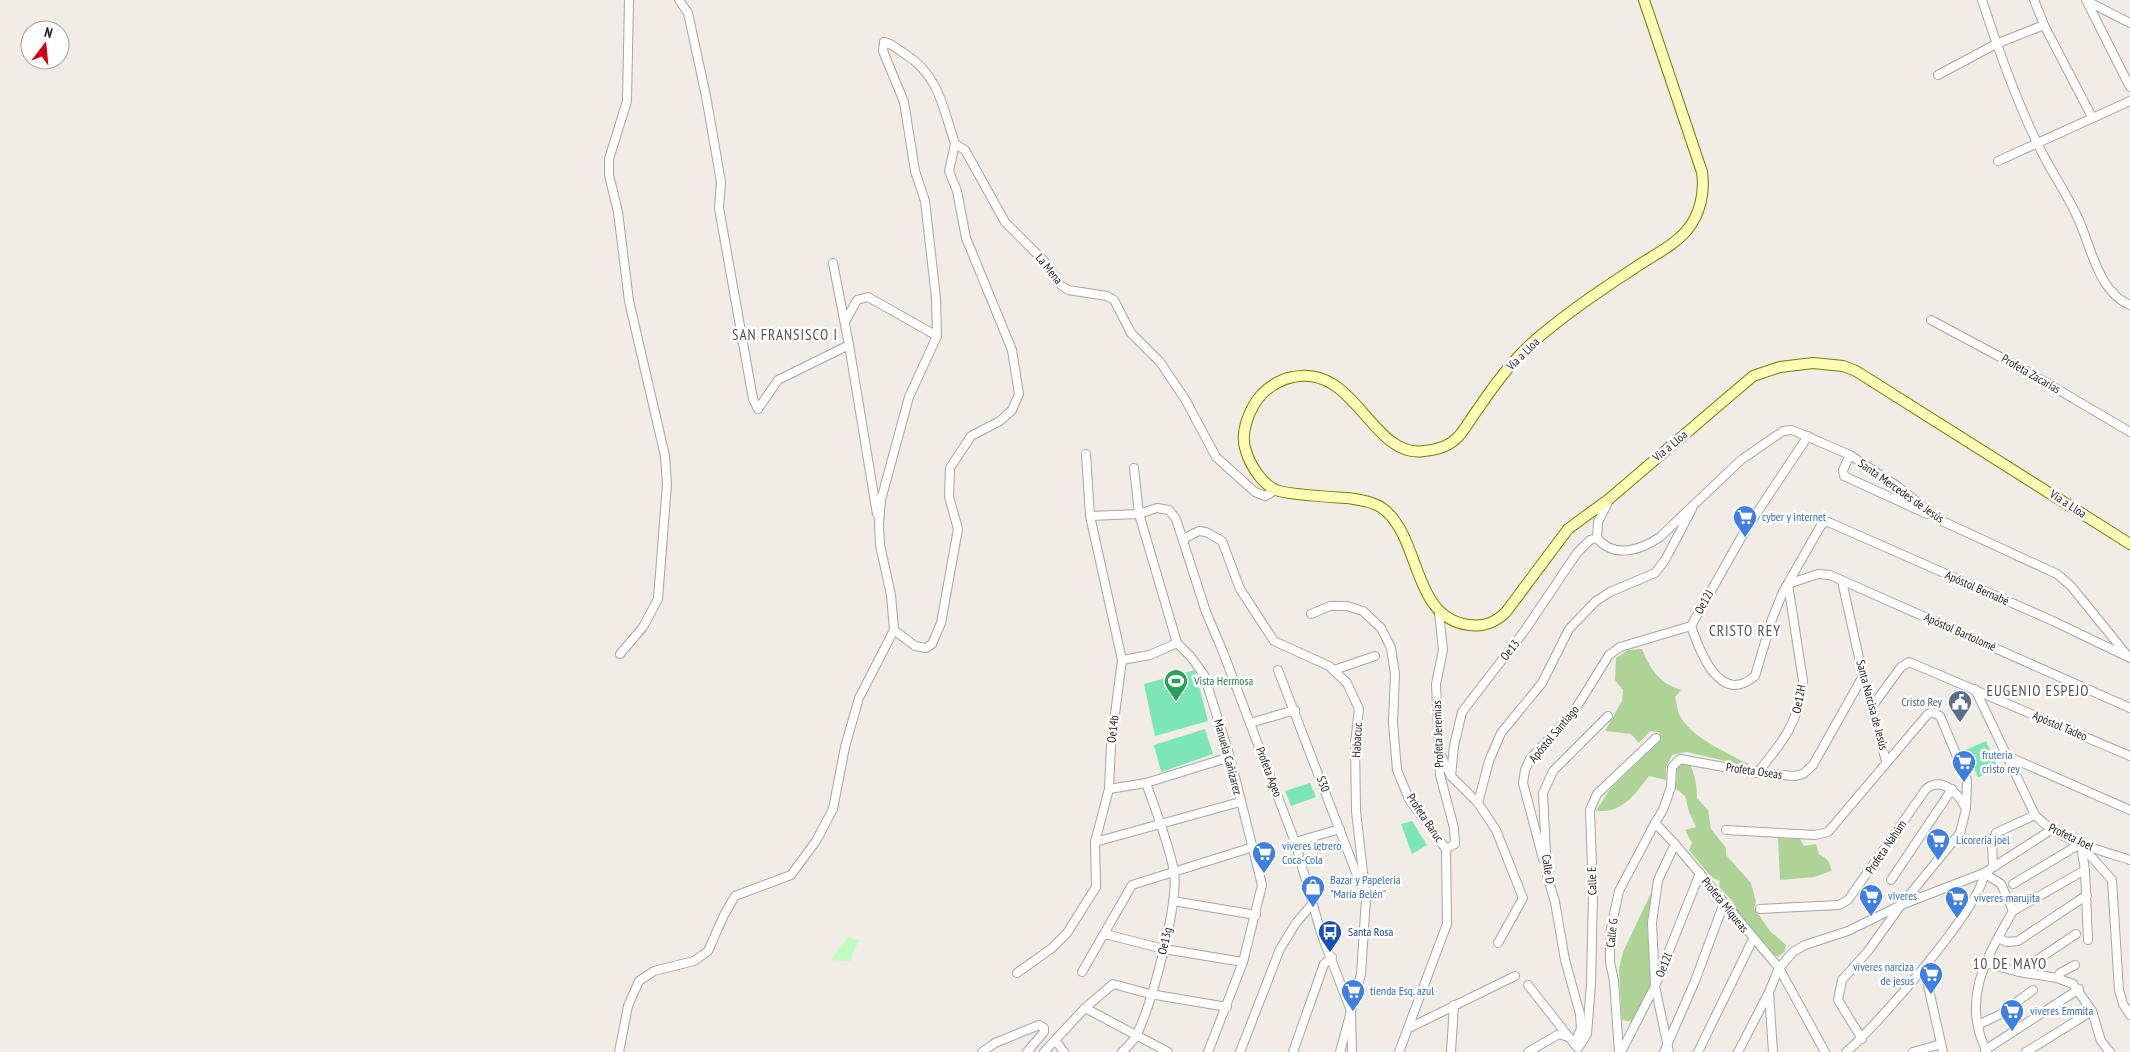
<svg xmlns="http://www.w3.org/2000/svg" width="2130" height="1052" viewBox="0 0 2130 1052" font-family="'PT Sans Narrow',sans-serif">
<style>
.forest{fill:#add397}
.park{fill:#bffec0}
.pitch{fill:#7de6b6}
.lines{fill:none;stroke-linecap:round;stroke-linejoin:round}
.street-casing{stroke:#a6a6a6;stroke-width:10}
.secondary-casing{stroke:#787d00;stroke-width:12}
.street{stroke:#fff;stroke-width:8}
.secondary{stroke:#fefdb6;stroke-width:10}
.labels{text-anchor:middle;stroke-width:5;stroke-linejoin:round;paint-order:stroke}
.street-label{font-size:12px;fill:#1f1f1f;stroke:#fff}
.shop-label{font-size:12px;fill:#366cbe;stroke:#fff;text-anchor:start}
.leisure-label{font-size:12px;fill:#27864d;stroke:#fff;text-anchor:start}
.service-label{font-size:12px;fill:#4e5e75;stroke:#fff;text-anchor:end}
.transit-label{font-size:12px;fill:#164399;stroke:#fff;text-anchor:start}
.quarter-label{font-size:15px;letter-spacing:1px;fill:#525252;stroke:#fff}
</style>
<rect width="100%" height="100%" fill="#f1ece5"/>
<g class="forest">
<path d="M 1642,649 C 1650,669 1659,683 1681,690 L 1675,697 C 1677,703 1677,711 1680,716 C 1692,739 1734,756 1756,768 L 1687,752 L 1672,755 L 1666,767 L 1666,780 L 1649,776 C 1634,795 1623,813 1596,811 L 1610,789 L 1661,740 L 1659,732 L 1650,731 L 1639,743 L 1631,734 L 1605,731 L 1622,701 L 1623,690 L 1615,680 L 1616,658 L 1628,650 Z"/>
<path d="M 1680,763 L 1689,763 C 1695,772 1697,787 1697,798 L 1708,810 L 1711,829 L 1726,848 L 1726,855 L 1751,883 L 1756,902 L 1754,908 L 1770,931 L 1786,945 L 1785,951 L 1778,957 L 1766,949 L 1739,915 L 1733,902 L 1719,887 L 1720,881 L 1711,877 L 1689,850 L 1692,843 L 1685,830 L 1696,827 L 1689,812 L 1685,796 L 1675,788 L 1677,779 L 1676,767 Z"/>
<path d="M 1778,838 L 1800,839 L 1804,846 L 1816,844 L 1819,854 C 1827,859 1831,862 1831,871 L 1814,877 L 1780,880 Z"/>
<polygon points="1652,891 1647,924 1651,984 1633,1022 1622,1020 1619,969 1623,952"/>
</g>
<polygon class="park" points="847,937 859,940 850,961 831,960"/>
<g class="pitch">
<polygon points="1195,670 1208,721 1155,736 1144,684"/>
<polygon points="1205,729 1213,754 1161,772 1154,745"/>
<polygon points="1986,741 1999,770 1978,777 1965,750"/>
<polygon points="1310,783 1316,797 1291,806 1285,791"/>
<polygon points="1412,821 1427,845 1412,854 1401,824"/>
</g>
<g class="lines">
<g class="street-casing">
<g id="street">
<polyline points="679,0 688,13 706,96 721,182 719,208 753,399 758,409"/>
<path d="M 1982,0 C 1999,52 2021,115 2047,162 C 2057,180 2068,197 2077,216 C 2091,245 2097,291 2130,305"/>
<polyline points="2034,0 2044,25 2092,117"/>
<polyline points="2086,0 2130,87"/>
<polyline points="2087,1 2130,23"/>
<polyline points="1938,75 1996,44 2044,25"/>
<polyline points="1998,161 2130,101"/>
<polyline points="1931,320 2030,373 2130,432"/>
<path d="M 845,322 L 857,300 L 868,297 L 937,336 L 936,298 L 925,201 L 915,171 L 904,102 L 883,51 L 884,42 C 893,44 897,49 905,54 C 939,75 943,108 955,144 L 965,150 L 1005,222 L 1046,263 L 1058,283 L 1068,290 L 1107,296 L 1114,300 L 1131,333 L 1160,362 L 1185,399 L 1216,457 L 1255,492 L 1265,496 L 1276,490"/>
<polyline points="849,345 877,514"/>
<polyline points="758,409 778,380 849,345 833,263"/>
<path d="M 1808,436 L 1746,529 L 1691,626 C 1699,649 1719,707 1755,676 L 1772,619 L 1783,592 L 1820,527 L 1826,521 L 2053,621 L 2130,658"/>
<polyline points="1850,455 1843,470 1844,476 1927,514"/>
<polyline points="1134,468 1139,514 1177,643 1191,657 1204,675 1230,757 1262,885 1243,962 1208,1052"/>
<path d="M 1609,500 L 1598,522 L 1597,538 C 1614,559 1641,550 1660,537 L 1741,460 L 1783,431 L 1792,430 L 1850,455 L 1897,486 L 1940,520 L 2057,574 L 2071,586 L 2126,654"/>
<polyline points="1090,516 1139,514 1157,508 1169,510 1176,519 1206,612 1223,652 1295,842 1321,933 1351,1011 1352,1052"/>
<polyline points="1183,539 1199,531 1206,532 1222,541 1240,589 1274,641 1329,666 1347,683 1359,709 1355,743 1356,811 1366,899 1361,974 1340,1052"/>
<polyline points="1842,581 1863,676 1886,761"/>
<polyline points="1788,584 1818,574 1830,575 2130,708"/>
<polyline points="1439,613 1443,650 1436,684 1440,775 1454,828 1455,844 1446,849"/>
<polyline points="1311,614 1330,606 1347,606 1363,611 1381,628 1391,648 1395,674 1393,723 1397,770 1409,799 1446,849 1447,924 1399,1052"/>
<polyline points="894,630 915,646 926,648 932,644 941,623 958,529 949,497 950,468 971,436 1000,421 1012,410 1019,394 1012,350 966,238 957,191 949,171 955,144"/>
<polyline points="620,654 643,627 658,599 667,484 665,456 629,301 618,212 609,175 609,159 627,101 629,0"/>
<polyline points="1122,660 1150,655 1177,643"/>
<polyline points="1278,670 1362,888"/>
<polyline points="1334,670 1375,656"/>
<path d="M 1975,689 L 2035,815 C 2059,841 2097,849 2130,860"/>
<polyline points="1871,708 1901,667 1909,662 2130,756"/>
<polyline points="1250,723 1295,710"/>
<polyline points="1440,753 1451,776 1478,803 1496,830 1523,898 1498,943"/>
<polyline points="2007,756 2130,810"/>
<path d="M 1757,773 C 1783,742 1799,722 1803,681 L 1788,584"/>
<polyline points="1451,776 1454,746 1462,712 1525,630 1577,553 1590,540 1597,538"/>
<polyline points="1109,789 1146,783 1230,757"/>
<polyline points="1478,803 1489,761 1501,733 1542,683 1569,629 1596,601 1610,592 1655,573 1665,560 1692,509"/>
<polyline points="1726,830 1815,835 1828,832 1927,715 1932,712 1940,716 1967,780 1966,809 1960,833 1901,905 1868,951 1842,980 1838,1000 1862,1039"/>
<polyline points="1095,842 1240,802"/>
<polyline points="1295,842 1340,829"/>
<polyline points="2080,844 2112,880 2119,990 2123,1004 2130,1015"/>
<polyline points="2081,846 2085,870 2088,940"/>
<polyline points="1543,859 1523,783 1525,770 1530,759 1573,713 1609,655 1620,647 1691,626"/>
<polyline points="1993,867 1992,842 1996,833 2035,815"/>
<path d="M 1984,873 L 2001,884 L 2013,911 C 1987,957 1960,999 1987,1052"/>
<polyline points="1891,880 1952,789"/>
<polyline points="2013,884 2080,844"/>
<polyline points="1173,901 1256,915"/>
<path d="M 1760,909 L 1839,905 L 1848,900 L 1926,789 C 1942,776 1958,793 1965,807"/>
<polyline points="2013,911 2085,870"/>
<polyline points="1105,934 1164,949 1243,962"/>
<polyline points="1998,938 2007,942 2018,941 2087,895"/>
<polyline points="1985,963 2019,972 2057,978 2073,984 2092,1011 2101,1041 2110,1052"/>
<polyline points="1924,968 1943,1052"/>
<polyline points="1082,972 1132,885 1253,847"/>
<polyline points="2019,972 2076,934"/>
<polyline points="1017,973 1052,948 1067,933 1096,887 1095,842 1109,789 1111,745 1122,660 1090,516 1086,454"/>
<polyline points="2057,978 2060,973 2075,965"/>
<polyline points="1528,985 1576,1046"/>
<polyline points="1085,1008 1168,1052"/>
<polyline points="1978,1025 1999,1015 2033,990"/>
<polyline points="1409,1028 1515,976"/>
<polyline points="1056,1041 1064,1052"/>
<polyline points="1574,1043 1581,1029 1580,1014 1565,960 1555,902 1547,875 1543,793 1553,771 1608,716"/>
<polyline points="1578,1048 1587,1034 1591,984 1593,895 1590,810 1597,794 1656,738"/>
<polyline points="1985,1050 2079,989"/>
<polyline points="619,1052 628,1006 639,981 654,971 694,961 708,951 724,915 735,896 791,875 816,841 833,809 845,747 859,698 894,630 891,595 880,545 879,523 881,500 909,397 937,336"/>
<polyline points="982,1052 995,1043 1039,1025 1044,1028 1044,1032 1027,1052"/>
<polyline points="1044,1052 1085,1008 1113,984 1150,994 1227,1007"/>
<path d="M 1122,1052 C 1127,1047 1134,1041 1137,1034 C 1152,1003 1179,903 1174,871 C 1168,841 1156,811 1146,783"/>
<polyline points="1240,1052 1280,949 1296,923 1313,903"/>
<polyline points="1293,1052 1324,964 1332,957"/>
<polyline points="1451,1052 1454,1005"/>
<polyline points="1528,1052 1559,1034 1568,1037"/>
<polyline points="1619,1052 1614,981 1610,962 1610,933 1619,891 1655,823"/>
<polyline points="1621,1052 1655,986 1700,873"/>
<polyline points="1664,1052 1695,981 1724,903"/>
<polyline points="1669,1052 1655,986 1652,923 1658,880 1675,844"/>
<polyline points="1698,1052 1753,939"/>
<polyline points="1738,1052 1768,994"/>
<polyline points="1773,1052 1769,992 1779,968 1793,952 1805,945 1848,931 1901,905 1984,873 2051,830"/>
<polyline points="1825,1052 1779,968 1675,844 1655,823 1663,810 1671,787 1672,767 1680,759 1757,773 1794,776 1803,774 1813,765 1863,676"/>
<path d="M 1846,1052 C 1874,1029 1984,904 1984,873"/>
<polyline points="1913,1052 1941,1044"/>
<polyline points="2026,1052 2092,1011"/>
</g>
</g>
<g class="secondary-casing">
<path id="secondary" d="M 1644,0 L 1702,172 C 1705,192 1700,215 1687,230 C 1674,246 1650,257 1633,269 C 1599,291 1564,315 1533,342 C 1512,361 1494,385 1478,409 C 1471,418 1465,430 1457,438 C 1449,446 1435,450 1424,451 C 1372,459 1355,363 1293,377 C 1282,379 1271,385 1262,394 C 1250,407 1239,433 1246,451 C 1250,465 1262,484 1276,490 C 1289,495 1332,497 1348,498 C 1361,500 1376,502 1386,511 C 1421,542 1413,618 1469,625 C 1484,627 1495,623 1506,612 L 1568,529 L 1609,499 L 1753,376 L 1780,367 L 1813,363 L 1843,366 L 1856,371 L 2130,544"/>
</g>
<use href="#street" class="street"/>
<use href="#secondary" class="secondary"/>
</g>
<defs>
<g id="supermarket-pin" transform="scale(1.25)"><path d="M0 17L-7.5 6A9.5 9.5 0 1 1 7.5 6Z" fill="#3f7fe0" stroke="#fff"/><path d="M-6-5.5h2.5l.6 2H6L4.5 2H-2.5L-4.4-4H-6ZM-1.5 3.2a1.3 1.3 0 1 0 .1 0ZM3 3.2a1.3 1.3 0 1 0 .1 0Z" fill="#fff"/></g>
<g id="stadium-pin" transform="scale(1.25)"><path d="M0 17L-7.5 6A9.5 9.5 0 1 1 7.5 6Z" fill="#2e9e5b" stroke="#fff"/><path d="M0-5a6.5 5 0 1 0 0 10a6.5 5 0 1 0 0-10ZM-3.5-1.8h7v3.6h-7Z" fill="#fff"/></g>
<g id="civic-pin" transform="scale(1.25)"><path d="M0 17L-7.5 6A9.5 9.5 0 1 1 7.5 6Z" fill="#5c6f8a" stroke="#fff"/><path d="M-.6-6.5H3V-4.5H.6V-3L4-1V1h2V6H-6V1h2V-1L-.6-3ZM-1.2 2.5V6h2.4V2.5Z" fill="#fff"/></g>
<g id="shop-pin" transform="scale(1.25)"><path d="M0 17L-7.5 6A9.5 9.5 0 1 1 7.5 6Z" fill="#3f7fe0" stroke="#fff"/><path d="M-5-2.5h2.3a2.7 3.5 0 0 1 5.4 0H5L5.5 6h-11ZM-1.5-2.5h3a1.5 2.3 0 0 0-3 0Z" fill="#fff"/></g>
<g id="bus-pin" transform="scale(1.25)"><path d="M0 17L-7.5 6A9.5 9.5 0 1 1 7.5 6Z" fill="#1a4fb4" stroke="#fff"/><path d="M-5-6H5V4H4V6H2V4H-2V6H-4V4H-5ZM-3.5-4V0h7V-4ZM-3.5 1.2v1.5H-2V1.2ZM2 1.2v1.5H3.5V1.2Z" fill="#fff"/></g>
</defs>
<g fill-rule="evenodd">
<use href="#supermarket-pin" x="1745" y="517"/>
<use href="#stadium-pin" x="1176" y="681"/>
<use href="#civic-pin" x="1960" y="702"/>
<use href="#supermarket-pin" x="1964" y="762"/>
<use href="#supermarket-pin" x="1938" y="840"/>
<use href="#supermarket-pin" x="1264" y="853"/>
<use href="#shop-pin" x="1313" y="887"/>
<use href="#supermarket-pin" x="1871" y="896"/>
<use href="#supermarket-pin" x="1957" y="898"/>
<use href="#bus-pin" x="1330" y="932"/>
<use href="#supermarket-pin" x="1931" y="974"/>
<use href="#supermarket-pin" x="1353" y="991"/>
<use href="#supermarket-pin" x="2012" y="1011"/>
</g>
<g class="labels">
<g class="street-label">
<text transform="translate(1049 269) rotate(51)" y="4">La Mena</text>
<text transform="translate(1523 354) rotate(-45)" y="4">Vía a Lloa</text>
<text transform="translate(2031 374) rotate(30)" y="4">Profeta Zacarías</text>
<text transform="translate(1670 446) rotate(-40)" y="4">Via a Lloa</text>
<text transform="translate(1901 491) rotate(35)" y="4">Santa Mercedes de Jesús</text>
<text transform="translate(2068 504) rotate(33)" y="4">Via a Lloa</text>
<text transform="translate(1977 588) rotate(24)" y="4">Apóstol Bernabé</text>
<text transform="translate(1704 602) rotate(-61)" y="4">Oe12J</text>
<text transform="translate(1960 632) rotate(24)" y="4">Apóstol Bartolomé</text>
<text transform="translate(1510 650) rotate(-52)" y="4">Oe13</text>
<text transform="translate(1799 699) rotate(-79)" y="4">Oe12H</text>
<text transform="translate(1872 705) rotate(75)" y="4">Santa Narcisa de Jesús</text>
<text transform="translate(2060 726) rotate(23)" y="4">Apóstol Tadeo</text>
<text transform="translate(1113 729) rotate(-83)" y="4">Oe14b</text>
<text transform="translate(1438 734) rotate(-92)" y="4">Profeta Jeremías</text>
<text transform="translate(1554 734) rotate(-50)" y="4">Apóstol Santiago</text>
<text transform="translate(1357 740) rotate(-87)" y="4">Habacuc</text>
<text transform="translate(1228 757) rotate(75)" y="4">Manuela Cañizarez</text>
<text transform="translate(1754 771) rotate(8)" y="4">Profeta Oseas</text>
<text transform="translate(1269 772) rotate(69)" y="4">Profeta Ageo</text>
<text transform="translate(1323 784) rotate(69)" y="4">S30</text>
<text transform="translate(1425 818) rotate(56)" y="4">Profeta Baruc</text>
<text transform="translate(2071 837) rotate(25)" y="4">Profeta Joel</text>
<text transform="translate(1886 847) rotate(-56)" y="4">Profeta Nahúm</text>
<text transform="translate(1548 869) rotate(82)" y="4">Calle D</text>
<text transform="translate(1592 881) rotate(-92)" y="4">Calle E</text>
<text transform="translate(1725 905) rotate(51)" y="4">Profeta Miqueas</text>
<text transform="translate(1612 933) rotate(-84)" y="4">Calle G</text>
<text transform="translate(1165 941) rotate(-77)" y="4">Oe13g</text>
<text transform="translate(1664 965) rotate(-68)" y="4">Oe12l</text>
</g>
<g class="shop-label">
<text x="1762" y="521">cyber y internet</text>
<text x="1982" y="759">fruteria<tspan x="1982" dy="14">cristo rey</tspan></text>
<text x="1956" y="844">Licoreria joel</text>
<text x="1282" y="850">viveres letrero<tspan x="1282" dy="14">Coca-Cola</tspan></text>
<text x="1330" y="884">Bazar y Papeleria<tspan x="1330" dy="14">"María Belén"</tspan></text>
<text x="1888" y="900">viveres</text>
<text x="1974" y="902">viveres marujita</text>
<text x="1914" y="971" text-anchor="end">viveres narciza<tspan x="1914" dy="14">de jesus</tspan></text>
<text x="1370" y="995">tienda Esq. azul</text>
<text x="2030" y="1015">viveres Emmita</text>
</g>
<g class="leisure-label">
<text x="1194" y="685">Vista Hermosa</text>
</g>
<g class="service-label">
<text x="1942" y="706">Cristo Rey</text>
</g>
<g class="transit-label">
<text x="1348" y="936">Santa Rosa</text>
</g>
<g class="quarter-label">
<text x="785" y="340">SAN FRANSISCO I</text>
<text x="1745" y="636">CRISTO REY</text>
<text x="2038" y="696">EUGENIO ESPEJO</text>
<text x="2010" y="969">10 DE MAYO</text>
</g>
</g>
<g transform="translate(45 45) rotate(16)"><circle r="24" fill="#ffffff" stroke="#a5a5a5"/>
<path d="M0-4L9 19L0 12L-9 19Z" fill="#cf000f"/>
<text y="-8" font-size="14" font-weight="bold" text-anchor="middle" fill="#1f1f1f">N</text>
</g>
</svg>
